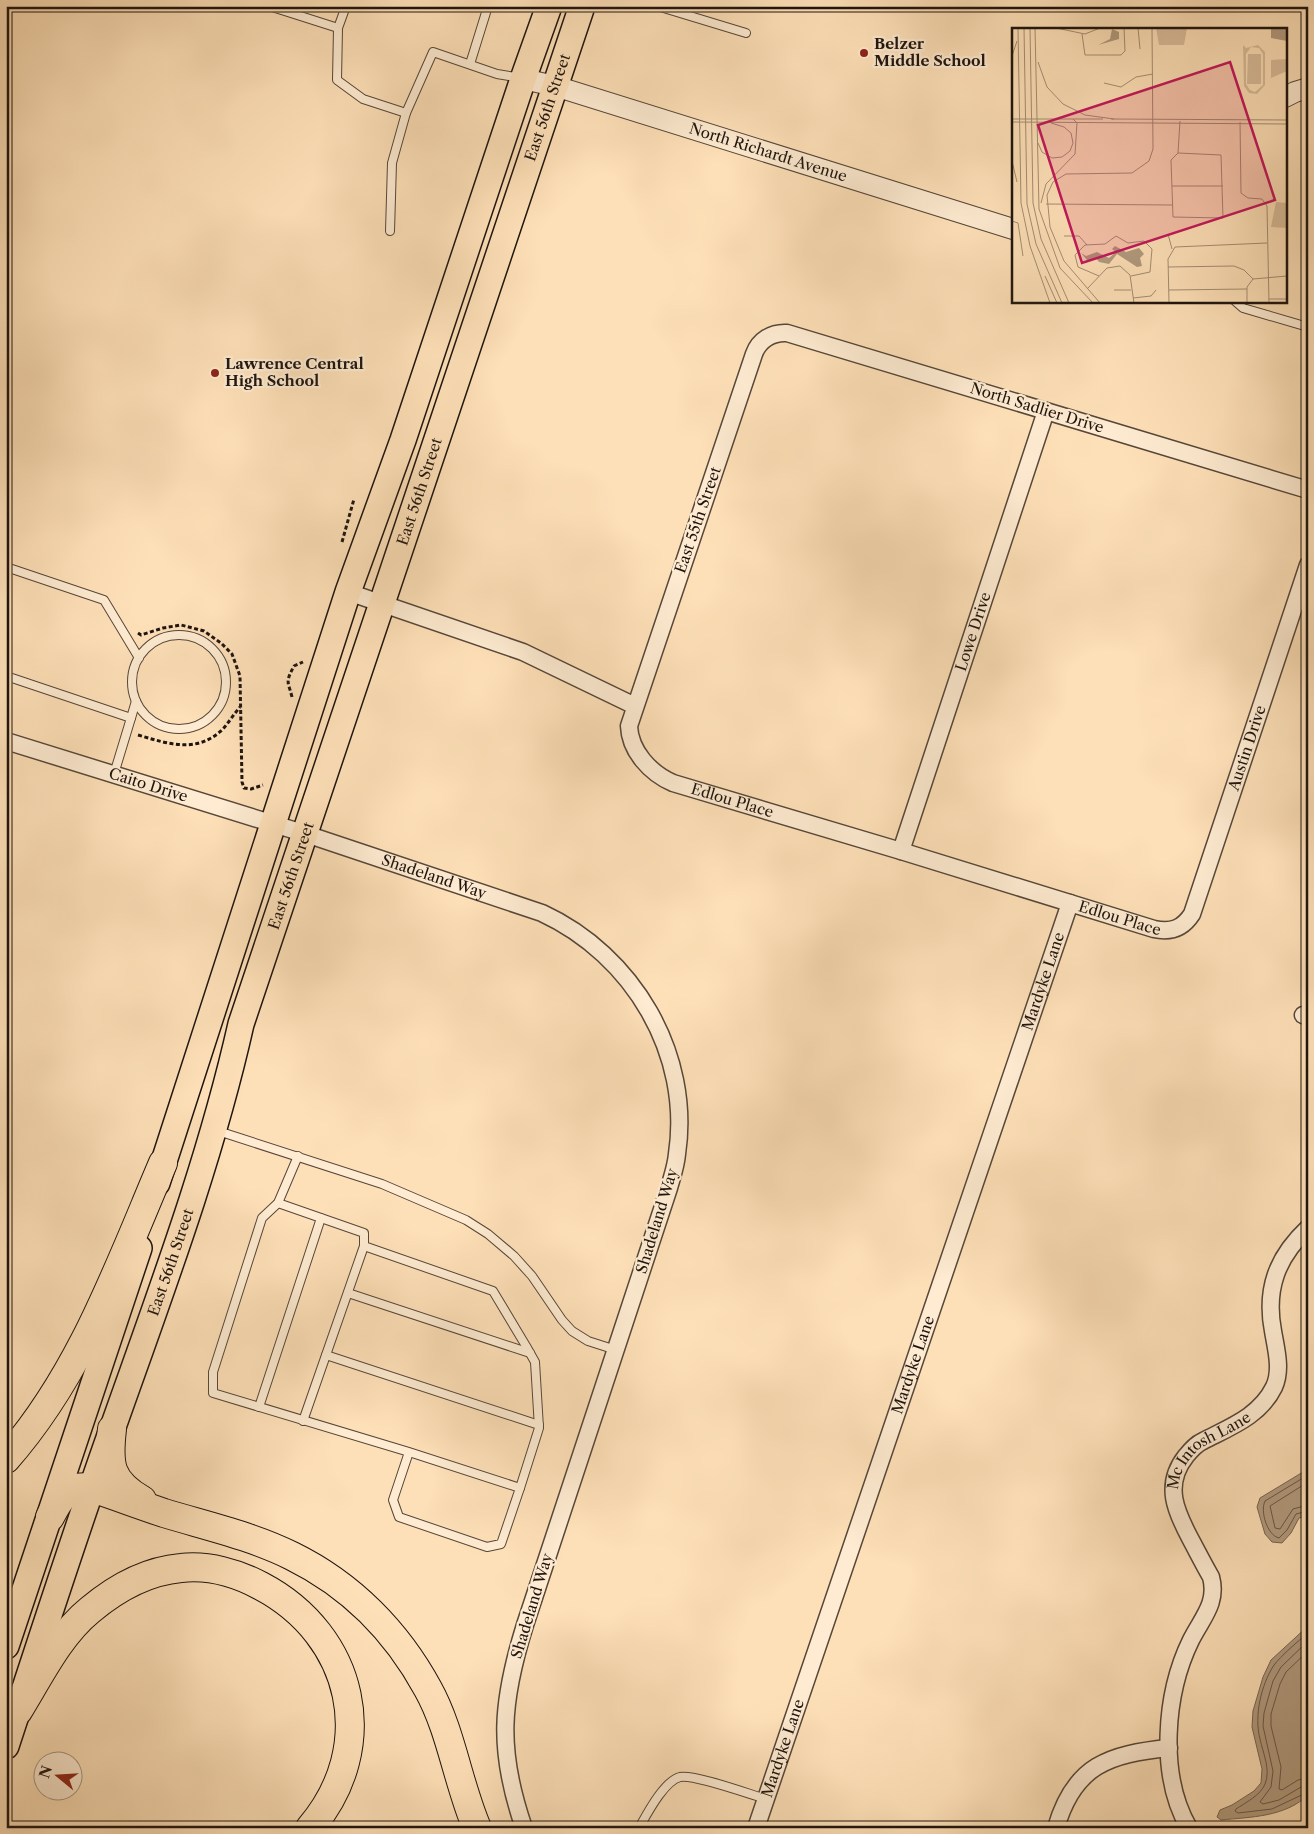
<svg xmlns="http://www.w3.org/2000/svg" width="1314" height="1834" viewBox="0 0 1314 1834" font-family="'Libre Caslon Text',serif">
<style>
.water{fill:#b29b7f;stroke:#776552}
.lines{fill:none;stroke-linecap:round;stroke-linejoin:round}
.shore{stroke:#685847;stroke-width:1}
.service-casing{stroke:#564739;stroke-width:10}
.minor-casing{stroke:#564739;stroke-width:19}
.tertiary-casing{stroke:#564739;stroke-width:22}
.primary-casing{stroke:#1e140f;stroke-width:28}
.motorway-casing{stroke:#1e140f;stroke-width:30}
.path{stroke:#1e140f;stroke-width:3;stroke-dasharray:4 2.5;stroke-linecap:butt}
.service{stroke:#feebd1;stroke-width:8}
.minor{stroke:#feebd1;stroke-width:16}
.tertiary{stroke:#feebd1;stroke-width:20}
.primary{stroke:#fee0b8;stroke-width:25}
.motorway{stroke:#fee0b8;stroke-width:28}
.poi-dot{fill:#8f2418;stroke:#feebd1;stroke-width:2}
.labels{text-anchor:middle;stroke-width:4.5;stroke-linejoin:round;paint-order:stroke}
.poi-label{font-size:15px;font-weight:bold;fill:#1e140f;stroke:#feebd1;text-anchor:start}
.street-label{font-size:15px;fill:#1e140f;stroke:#feebd1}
.inset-road{fill:none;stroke:#a48e74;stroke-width:1}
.view{fill:#c2185b;fill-opacity:0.15;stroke:#c2185b;stroke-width:2.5}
.inset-edge{fill:none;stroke:#1e140f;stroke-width:2.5}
</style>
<rect width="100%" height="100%" fill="#fee0b8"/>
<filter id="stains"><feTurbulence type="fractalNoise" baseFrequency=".004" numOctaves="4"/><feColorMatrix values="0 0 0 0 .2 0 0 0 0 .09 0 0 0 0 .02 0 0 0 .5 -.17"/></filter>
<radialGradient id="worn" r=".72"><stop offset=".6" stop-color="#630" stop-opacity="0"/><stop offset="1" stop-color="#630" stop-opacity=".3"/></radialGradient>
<g class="water">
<polygon points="1308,1469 1308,1516 1299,1518 1291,1533 1282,1543 1272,1542 1265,1534 1257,1507 1260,1498"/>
<path d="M 1308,1626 L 1308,1716 L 1305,1726 L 1308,1730 L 1308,1795 C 1285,1817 1251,1817 1221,1820 L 1217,1817 L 1220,1810 L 1232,1805 L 1254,1791 L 1261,1783 L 1262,1769 L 1252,1727 L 1253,1711 L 1263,1677 L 1271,1660 Z"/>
</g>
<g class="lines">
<g class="shore">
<path d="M 1308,1475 L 1265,1501 C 1260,1511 1267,1535 1279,1538 L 1287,1530 L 1296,1514 L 1308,1511"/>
<polyline points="1308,1482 1270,1506 1275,1528 1280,1529 1293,1509 1308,1505"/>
<path d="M 1308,1633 C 1299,1640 1280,1657 1274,1665 C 1261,1685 1254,1716 1260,1739 C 1263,1753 1271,1770 1265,1784 C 1261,1795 1245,1803 1236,1809 L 1235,1811 L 1238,1813 L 1272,1809 L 1308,1792"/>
<polyline points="1308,1641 1281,1667 1273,1681 1264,1713 1263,1726 1273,1771 1271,1787 1260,1802 1263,1804 1279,1800 1301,1787 1308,1786"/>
<polyline points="1308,1651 1286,1672 1280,1684 1271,1714 1271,1726 1281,1767 1279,1789 1282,1790 1298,1780 1308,1778"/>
</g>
<g class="service-casing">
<g id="service">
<polyline points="269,6 338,28 337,80 363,99 406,113"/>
<polyline points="657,6 746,33"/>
<polyline points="731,6 734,6"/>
<polyline points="338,28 346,6"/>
<polyline points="470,64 488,6"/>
<polyline points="390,231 392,163 406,113 433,52 497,74 521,78"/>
<polyline points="1235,301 1243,308 1308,327"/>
<polyline points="6,567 104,600 139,658"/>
<circle cx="179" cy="682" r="47"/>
<polyline points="6,676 131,718 136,701"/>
<polyline points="114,774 131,718"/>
<polyline points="218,1131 382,1184 466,1220 488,1234 514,1256 532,1276 562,1320 572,1331 588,1341 616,1350"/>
<polyline points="298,1156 278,1203 262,1218 213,1372 213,1393 409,1452 520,1488 501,1544 487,1547 399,1517 393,1500 409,1452"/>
<polyline points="278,1203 364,1233 364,1246 493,1291 526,1346 535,1362 539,1428 520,1488"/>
<polyline points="348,1293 530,1353"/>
<polyline points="326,1355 539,1425"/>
<polyline points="259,1407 321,1218"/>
<polyline points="303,1421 364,1246"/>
<path d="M 639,1828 C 647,1814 664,1781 680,1777 C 694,1774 749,1794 766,1799"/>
</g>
</g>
<g class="minor-casing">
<g id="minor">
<path id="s1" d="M 1308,490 L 787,333 C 772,332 759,340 754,354 L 629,726 C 630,751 650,773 673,783 L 901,851 L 1154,929 C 1172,933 1183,928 1192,914 L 1308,565"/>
<polyline points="348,592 523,652 635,706"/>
<path id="s2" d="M 6,741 L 306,834 L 542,913 C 633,955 692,1054 677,1154 C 676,1166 672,1177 669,1188 L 525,1625 C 501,1702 497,1750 524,1828"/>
<path id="s3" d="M 901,851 L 1046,411"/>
<polyline points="1303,1015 1308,1017"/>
<path id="s4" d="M 756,1828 L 1070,903"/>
<path d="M 1056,1828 C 1074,1765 1109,1754 1169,1748"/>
<path id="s5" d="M 1189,1828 C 1158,1775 1165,1693 1191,1640 C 1202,1618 1218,1603 1211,1577 C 1204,1565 1198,1553 1191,1540 C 1176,1512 1163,1485 1186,1456 C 1191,1450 1196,1444 1203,1441 C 1230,1427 1260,1416 1274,1387 C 1282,1370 1276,1349 1273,1331 C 1265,1289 1277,1257 1308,1228"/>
</g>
</g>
<g class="tertiary-casing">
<g id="tertiary">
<path id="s6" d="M 523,79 L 555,86 L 1013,229"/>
<polyline points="1285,97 1295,92 1308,88"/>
</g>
</g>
<g class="primary-casing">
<g id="primary">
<polyline points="157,1183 348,592 403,440 523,79 549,6"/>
<polyline points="6,1646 139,1248"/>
<path id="s7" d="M 6,1746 C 41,1640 75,1533 113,1427 C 160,1294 210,1162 241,1024 C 357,685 467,345 582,6"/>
</g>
</g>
<g class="motorway-casing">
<g id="motorway">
<path d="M 112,1429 C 108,1464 109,1481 142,1500"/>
<path d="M 6,1459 C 81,1374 119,1266 163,1163"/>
<path d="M 50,1517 C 60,1498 67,1484 92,1488 C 116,1496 140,1505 164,1513 C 207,1526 252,1536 292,1556 C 351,1585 397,1632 428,1689 C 451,1730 458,1784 477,1828"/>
<path d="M 18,1711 C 39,1677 59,1635 90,1610 C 115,1589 147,1571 181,1568 C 208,1565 237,1573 261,1586 C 354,1635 380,1746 310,1828"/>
</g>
</g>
<g class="path">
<polyline points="342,542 354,499"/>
<polyline points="138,633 141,635 163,628 181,625 204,631 221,643 232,654 240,676 242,782 244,788 251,789 263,785"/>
<path d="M 292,697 C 288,681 285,683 294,666 L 303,662"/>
<path d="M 138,735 C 169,744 197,754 223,729 C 229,722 234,714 240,707"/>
</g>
<use href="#service" class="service"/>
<use href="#minor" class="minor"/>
<use href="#tertiary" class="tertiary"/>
<use href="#primary" class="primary"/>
<use href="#motorway" class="motorway"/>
</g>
<g class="poi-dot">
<circle cx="864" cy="53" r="5"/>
<circle cx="215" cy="373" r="5"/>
</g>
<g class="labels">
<g class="poi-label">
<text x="874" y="49">Belzer<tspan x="874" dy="17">Middle School</tspan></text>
<text x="225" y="369">Lawrence Central<tspan x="225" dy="17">High School</tspan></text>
</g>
<g class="street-label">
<text dy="5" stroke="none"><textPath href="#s7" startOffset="1726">East 56th Street</textPath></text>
<text dy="5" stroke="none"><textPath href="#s6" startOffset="256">North Richardt Avenue</textPath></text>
<text transform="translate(1037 408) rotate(17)" y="5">North Sadlier Drive</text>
<text dy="5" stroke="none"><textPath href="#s7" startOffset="1321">East 56th Street</textPath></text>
<text transform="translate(698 520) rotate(-71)" y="5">East 55th Street</text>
<text dy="5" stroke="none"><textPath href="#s3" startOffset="231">Lowe Drive</textPath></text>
<text dy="5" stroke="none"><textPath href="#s1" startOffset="1776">Austin Drive</textPath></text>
<text dy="5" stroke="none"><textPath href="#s2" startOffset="149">Caito Drive</textPath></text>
<text dy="5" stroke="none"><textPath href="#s1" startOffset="1116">Edlou Place</textPath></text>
<text dy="5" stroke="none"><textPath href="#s7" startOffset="916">East 56th Street</textPath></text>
<text dy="5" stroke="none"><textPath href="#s2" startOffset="449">Shadeland Way</textPath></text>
<text dy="5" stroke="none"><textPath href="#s1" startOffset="1521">Edlou Place</textPath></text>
<text dy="5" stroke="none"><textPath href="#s4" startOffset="894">Mardyke Lane</textPath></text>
<text transform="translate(657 1221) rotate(-73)" y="5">Shadeland Way</text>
<text dy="5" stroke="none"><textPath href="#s7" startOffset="511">East 56th Street</textPath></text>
<text dy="5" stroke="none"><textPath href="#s4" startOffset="489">Mardyke Lane</textPath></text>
<text dy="5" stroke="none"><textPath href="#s5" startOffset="415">Mc Intosh Lane</textPath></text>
<text transform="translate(532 1606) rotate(-73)" y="5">Shadeland Way</text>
<text dy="5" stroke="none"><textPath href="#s4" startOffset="84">Mardyke Lane</textPath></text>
</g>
</g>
<g transform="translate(1012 28)">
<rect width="275" height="275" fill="#fee0b8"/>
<path d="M 144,0 L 175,0 L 172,17 L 147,17 ZM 231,17 L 234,20 L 246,17 L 253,24 L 253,57 L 245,66 L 237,65 L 232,58 ZM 239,19 L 247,20 L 251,26 L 251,57 L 243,64 L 238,62 L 234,56 L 234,26 ZM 236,26 L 249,26 L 249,56 L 235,56 ZM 275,31 L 275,43 L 259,50 L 259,32 ZM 264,174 L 275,175 L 275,200 L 259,199 Z" fill="#d8bd9b" fill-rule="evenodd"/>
<path d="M 259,0 L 275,0 L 275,13 L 259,10 ZM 100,1 L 107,4 L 107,11 L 86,17 L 98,11 ZM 103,218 L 114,224 L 127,220 L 132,226 L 128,230 L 130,238 L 125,239 L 105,226 L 97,236 L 87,234 L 84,230 L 76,233 L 69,225 L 74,228 L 85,224 L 97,230 L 104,224 L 100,221 Z" fill="#b29b7f"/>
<path class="inset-road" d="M 6,0 L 9,175 L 18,218 L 38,275M 12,0 L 15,176 L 24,216 L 50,275M 18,0 L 21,175 L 29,211 L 57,275M 23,0 L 27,181 L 48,240 L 81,275M 44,0 L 73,6 L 88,0M 126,0 L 128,21M 70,6 L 73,27 L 109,27 L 113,23 L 112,0M 0,28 L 5,13M 26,34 L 35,59 L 51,76 L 73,87 L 102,91M 92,55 L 109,59 L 124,49 L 141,46M 0,91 L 91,91M 99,91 L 275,92M 0,94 L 275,96M 228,94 L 229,165 L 236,170 L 250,171 L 255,178 L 257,275M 26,115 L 30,124 L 40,130 L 50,129 L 58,123 L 61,115 L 59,105 L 52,99 L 39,95M 166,125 L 209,127 L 211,190 L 161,189 L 159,132 ZM 166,125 L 168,93M 0,133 L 5,154M 160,158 L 211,158M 29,175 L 34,156 L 63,126 L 65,95 L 61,91M 34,176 L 160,177M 0,193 L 6,195 L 11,228M 156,206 L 160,221M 52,208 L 67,208 L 75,217M 156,239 L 222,238 L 232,242 L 241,251M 33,248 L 45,275M 87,248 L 66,239 L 63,227 L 73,217 L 93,216 L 104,208 L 116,215 L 132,213 L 140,221 L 138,244 L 119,248M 75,261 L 95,240 L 108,238 L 118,247 L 122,275M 102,262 L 119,262M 157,262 L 235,261M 121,270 L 139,268 L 144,262M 257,271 L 275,271M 88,275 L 52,233 L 38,199 L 35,167 L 41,154 L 54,146 L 120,145 L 137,133 L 141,121 L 140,0M 157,275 L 156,231 L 163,219 L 255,215M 235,275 L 235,259 L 241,251 L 275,248"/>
<path class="view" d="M 218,34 L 263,172 L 70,235 L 26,97 Z"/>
<rect width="275" height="275" class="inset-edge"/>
</g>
<rect width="1314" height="1834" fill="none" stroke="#fee0b8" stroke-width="25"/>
<rect x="8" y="8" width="1299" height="1819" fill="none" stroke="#1e140f" stroke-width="2.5"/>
<rect x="12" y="12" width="1289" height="1809" fill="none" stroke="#1e140f"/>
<g transform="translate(58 1776) rotate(288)"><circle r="24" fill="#feebd1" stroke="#a49583"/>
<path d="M0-4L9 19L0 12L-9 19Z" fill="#8f2418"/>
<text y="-8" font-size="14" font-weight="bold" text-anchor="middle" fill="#1e140f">N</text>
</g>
<rect width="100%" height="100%" filter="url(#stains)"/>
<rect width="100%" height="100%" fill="url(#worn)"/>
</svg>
